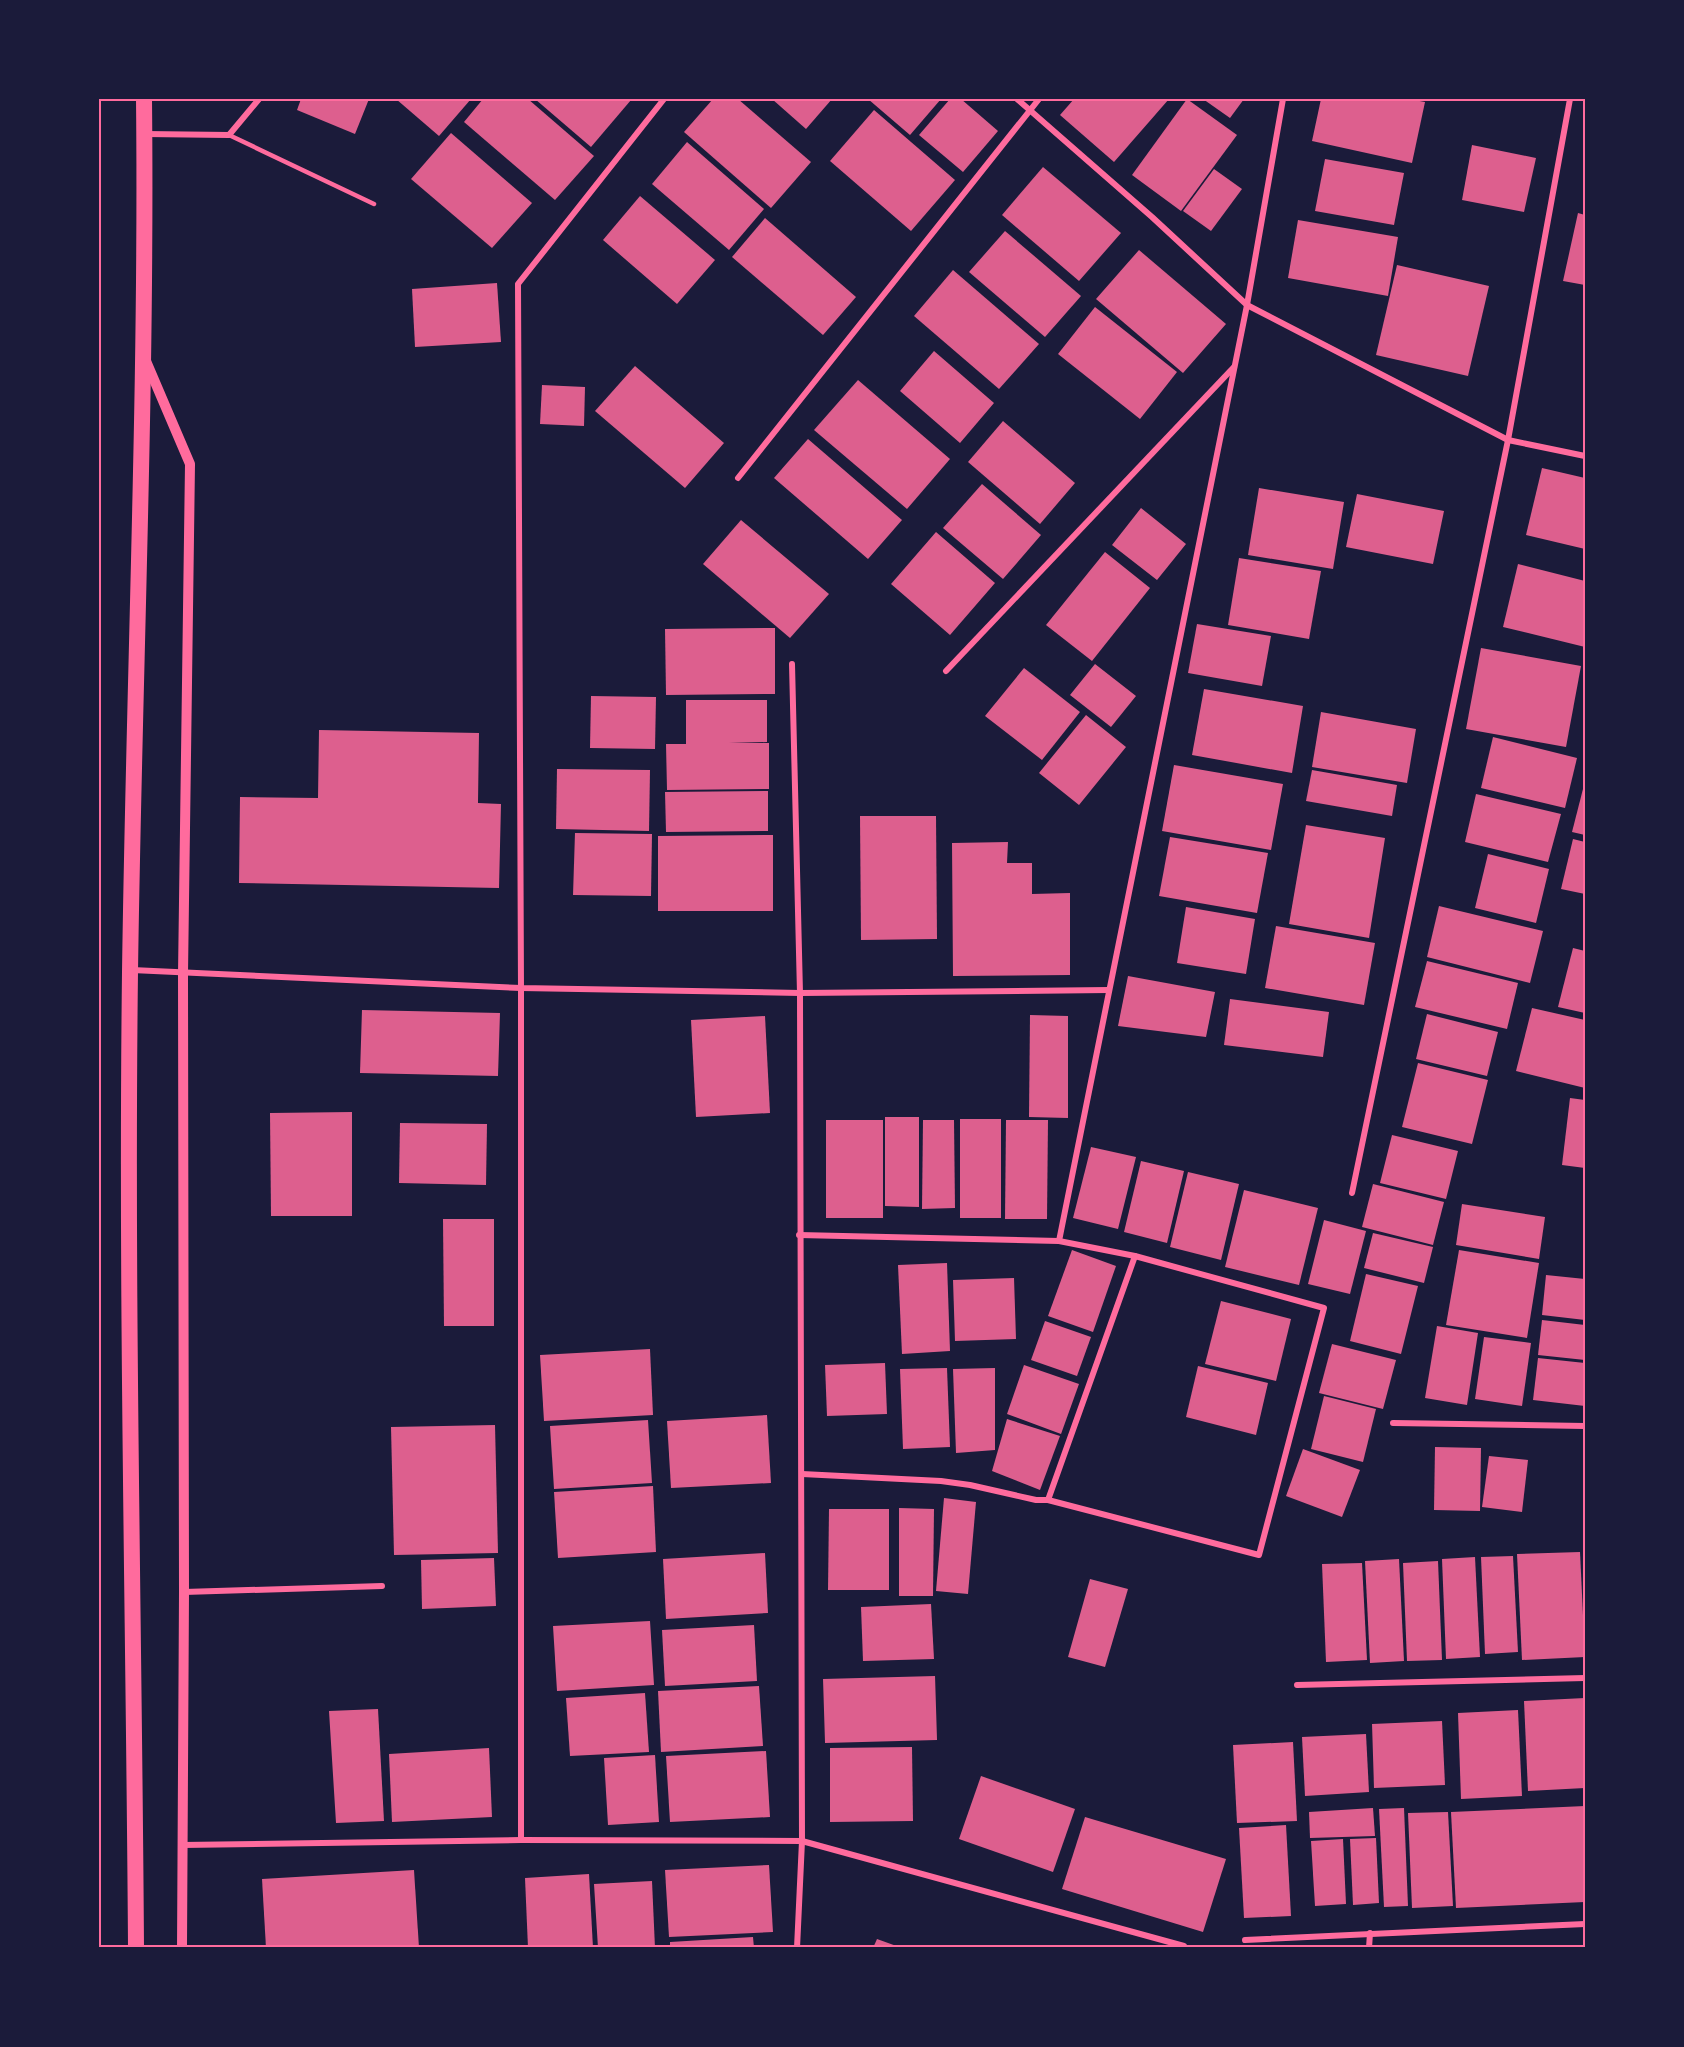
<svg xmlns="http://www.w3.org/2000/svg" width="1684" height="2047" viewBox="0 0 1684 2047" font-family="Bitter,serif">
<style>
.building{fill:#dd5f8e}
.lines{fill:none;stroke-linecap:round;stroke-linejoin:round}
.service{stroke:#ff6b9d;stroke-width:4.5}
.minor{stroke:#ff6b9d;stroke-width:6}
.tertiary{stroke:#ff6b9d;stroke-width:10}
.trunk{stroke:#ff6b9d;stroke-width:16}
.neatline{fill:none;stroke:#ff6b9d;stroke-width:2}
</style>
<rect width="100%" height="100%" fill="#1b1b3a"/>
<g class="building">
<polygon points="301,99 369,99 355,134 297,110"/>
<polygon points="396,99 471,99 439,136"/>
<polygon points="483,99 528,99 594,156 555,200 464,122"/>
<polygon points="535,99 629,99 631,100 591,147"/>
<polygon points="713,99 738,99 811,162 771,208 684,132"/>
<polygon points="772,99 832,99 806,129"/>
<polygon points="868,99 941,99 910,135"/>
<polygon points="950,99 961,99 998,131 963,172 919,135"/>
<polygon points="1074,99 1169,99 1114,162 1060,115"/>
<polygon points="1187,99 1237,135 1181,211 1132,175"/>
<polygon points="1203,99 1244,99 1230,118"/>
<polygon points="1321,99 1409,99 1425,102 1412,163 1312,141"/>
<polygon points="874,110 955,180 911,231 830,161"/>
<polygon points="451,133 532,203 492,248 411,179"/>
<polygon points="687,142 764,209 729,250 652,184"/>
<polygon points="1472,145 1536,158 1524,212 1462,200"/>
<polygon points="1325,159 1404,173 1394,225 1315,211"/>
<polygon points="1043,167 1121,233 1079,281 1002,215"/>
<polygon points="1214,169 1242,189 1211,231 1183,211"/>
<polygon points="640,196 715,260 677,304 603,240"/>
<polygon points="1578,213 1585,215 1585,285 1563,281"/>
<polygon points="765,218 856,297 823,335 732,257"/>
<polygon points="1298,220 1398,237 1388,296 1288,278"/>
<polygon points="1005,231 1081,296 1045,337 969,272"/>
<polygon points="1139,250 1226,324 1183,373 1096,299"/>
<polygon points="1397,265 1489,286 1468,376 1376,355"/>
<polygon points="953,270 1039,344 999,389 914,316"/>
<polygon points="497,283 501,342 415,347 412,289"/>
<polygon points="1095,307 1177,372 1140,419 1058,354"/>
<polygon points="934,351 994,403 960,443 900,391"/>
<polygon points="635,366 724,443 685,488 595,411"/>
<polygon points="858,380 950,459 907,509 814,430"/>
<polygon points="542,385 585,387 584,426 540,424"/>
<polygon points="1003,421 1075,483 1040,524 968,462"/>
<polygon points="808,439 902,520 868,559 774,478"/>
<polygon points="1542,468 1585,478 1585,549 1526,535"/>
<polygon points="982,484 1041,535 1003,579 943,528"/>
<polygon points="1259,488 1344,502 1333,569 1248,555"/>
<polygon points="1357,494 1444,511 1433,564 1346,547"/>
<polygon points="1141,508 1186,544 1157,580 1112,545"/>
<polygon points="741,520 829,594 790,638 703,564"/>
<polygon points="936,532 995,583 950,635 891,584"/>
<polygon points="1105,552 1150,588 1092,661 1046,625"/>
<polygon points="1239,558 1321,571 1309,639 1228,625"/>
<polygon points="1518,564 1585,581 1585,647 1503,627"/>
<polygon points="1197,624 1271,636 1262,686 1188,673"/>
<polygon points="775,628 775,694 666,695 665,629"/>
<polygon points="1481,648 1581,666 1566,747 1466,729"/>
<polygon points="1095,664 1136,696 1111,727 1070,695"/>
<polygon points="1024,668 1080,712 1042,760 985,716"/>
<polygon points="1204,689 1303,706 1292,773 1192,755"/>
<polygon points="591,696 656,697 655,749 590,748"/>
<polygon points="686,700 767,700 767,742 729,743 769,743 769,789 667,790 666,744 686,744"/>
<polygon points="1321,712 1416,729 1407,783 1312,767"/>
<polygon points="1086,715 1126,747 1079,805 1039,773"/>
<polygon points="319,730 479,733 478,803 501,804 499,888 239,883 240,797 318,798"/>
<polygon points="1493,737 1577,758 1565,808 1481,788"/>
<polygon points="1174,765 1283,784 1271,850 1162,831"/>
<polygon points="557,769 650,770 649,831 556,829"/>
<polygon points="1312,770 1397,785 1392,816 1306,801"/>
<polygon points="1584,785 1585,785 1585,835 1572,832"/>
<polygon points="768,791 768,831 666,832 665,792"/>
<polygon points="1476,794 1561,814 1548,862 1465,842"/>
<polygon points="860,816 936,816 937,939 861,940"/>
<polygon points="1306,825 1385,838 1369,938 1289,924"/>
<polygon points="575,833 652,834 651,896 573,895"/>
<polygon points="773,835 773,911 658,911 658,836"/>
<polygon points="1170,837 1268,853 1257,913 1159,896"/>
<polygon points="1573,839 1585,842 1585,894 1561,889"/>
<polygon points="1008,842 1007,863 1032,863 1032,894 1070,893 1070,975 953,976 952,843"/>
<polygon points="1488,854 1549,869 1536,923 1475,908"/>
<polygon points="1439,906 1543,931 1530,983 1427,957"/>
<polygon points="1186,907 1255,919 1246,974 1177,963"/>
<polygon points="1276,926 1375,943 1364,1005 1265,988"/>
<polygon points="1573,948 1585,951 1585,1013 1558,1007"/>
<polygon points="1427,961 1518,983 1507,1029 1415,1007"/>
<polygon points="1128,976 1215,992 1206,1037 1118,1026"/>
<polygon points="1230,999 1329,1012 1323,1057 1224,1045"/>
<polygon points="1532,1008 1585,1020 1585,1088 1516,1071"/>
<polygon points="362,1010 500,1013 498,1076 360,1073"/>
<polygon points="1427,1014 1498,1032 1487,1076 1416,1059"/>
<polygon points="1030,1015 1068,1016 1068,1118 1029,1117"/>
<polygon points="765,1016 770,1113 696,1117 691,1020"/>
<polygon points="1418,1063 1488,1080 1472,1144 1402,1127"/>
<polygon points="1570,1098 1585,1100 1585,1168 1562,1165"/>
<polygon points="352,1112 352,1216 271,1216 270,1113"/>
<polygon points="885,1117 919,1117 919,1207 885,1206"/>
<rect x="960" y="1119" width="41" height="99"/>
<rect x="826" y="1120" width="57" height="98"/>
<polygon points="923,1120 954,1120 955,1208 922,1209"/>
<polygon points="1006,1120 1048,1120 1047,1219 1005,1219"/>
<polygon points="400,1123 487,1124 486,1185 399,1183"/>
<polygon points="1392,1135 1458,1151 1446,1199 1380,1183"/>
<polygon points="1091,1147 1136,1157 1118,1229 1073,1218"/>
<polygon points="1141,1161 1184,1171 1167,1243 1124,1232"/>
<polygon points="1188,1172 1239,1184 1221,1260 1170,1247"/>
<polygon points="1373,1184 1444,1202 1433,1245 1362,1227"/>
<polygon points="1244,1190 1318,1208 1299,1285 1225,1267"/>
<polygon points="1462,1204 1545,1217 1539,1259 1456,1245"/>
<polygon points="443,1219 494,1219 494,1326 444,1326"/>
<polygon points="1324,1220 1366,1231 1350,1294 1308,1284"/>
<polygon points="1373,1233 1433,1247 1424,1283 1364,1268"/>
<polygon points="1072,1250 1116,1266 1093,1332 1048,1316"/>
<polygon points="1459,1250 1539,1263 1527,1338 1446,1325"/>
<polygon points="947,1263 950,1351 902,1354 898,1265"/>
<polygon points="1366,1274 1418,1286 1401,1354 1350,1341"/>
<polygon points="1546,1275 1585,1279 1585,1320 1542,1315"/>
<polygon points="1014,1278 1016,1339 955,1341 953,1280"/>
<polygon points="1221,1301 1291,1319 1276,1381 1205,1364"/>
<polygon points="1542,1320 1585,1325 1585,1360 1538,1355"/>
<polygon points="1045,1321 1091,1337 1077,1376 1031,1360"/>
<polygon points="1437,1326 1478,1333 1467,1405 1425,1398"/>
<polygon points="1484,1337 1531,1343 1522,1406 1475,1399"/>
<polygon points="1332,1344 1396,1360 1383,1409 1319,1393"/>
<polygon points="650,1349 653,1415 544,1421 540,1355"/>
<polygon points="1538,1358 1585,1363 1585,1406 1533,1400"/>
<polygon points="885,1363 887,1414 827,1416 825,1365"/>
<polygon points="1024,1365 1079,1384 1061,1434 1007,1414"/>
<polygon points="1198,1366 1268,1383 1256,1435 1186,1417"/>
<polygon points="947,1368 950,1447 903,1449 900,1369"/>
<polygon points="995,1368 995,1450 956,1453 953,1369"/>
<polygon points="1324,1396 1376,1409 1363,1462 1311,1449"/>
<polygon points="767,1415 771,1483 671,1488 667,1421"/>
<polygon points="1007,1419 1060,1436 1040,1490 992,1471"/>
<polygon points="648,1420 652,1483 554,1489 550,1426"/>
<polygon points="495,1425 498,1553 394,1555 391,1427"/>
<polygon points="1435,1447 1481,1448 1480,1511 1434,1510"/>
<polygon points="1303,1449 1360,1470 1342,1517 1286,1496"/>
<polygon points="1489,1456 1528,1460 1522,1512 1482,1507"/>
<polygon points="653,1486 656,1552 558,1558 554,1492"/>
<polygon points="944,1498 976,1502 968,1594 936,1591"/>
<polygon points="899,1508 934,1509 933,1596 899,1596"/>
<polygon points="829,1509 889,1509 889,1590 828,1590"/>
<polygon points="1580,1552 1585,1657 1522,1660 1517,1554"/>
<polygon points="765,1553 768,1613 666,1619 663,1559"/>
<polygon points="1513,1556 1518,1652 1485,1654 1481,1557"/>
<polygon points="1475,1557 1480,1657 1446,1659 1442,1559"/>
<polygon points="494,1558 496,1606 422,1609 421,1560"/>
<polygon points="1399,1559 1404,1661 1370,1663 1365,1561"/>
<polygon points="1438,1561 1442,1660 1407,1661 1403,1563"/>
<polygon points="1362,1563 1367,1660 1326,1662 1322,1564"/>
<polygon points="1090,1579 1128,1589 1105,1667 1068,1657"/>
<polygon points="931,1604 934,1659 863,1661 861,1607"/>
<polygon points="650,1621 654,1685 557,1691 553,1626"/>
<polygon points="754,1625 757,1681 665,1686 662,1630"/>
<polygon points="935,1676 937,1740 825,1743 823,1679"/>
<polygon points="759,1686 763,1746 661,1752 658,1691"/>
<polygon points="645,1693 649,1752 570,1756 566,1698"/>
<polygon points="1585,1698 1585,1788 1528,1791 1524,1701"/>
<polygon points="378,1709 384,1821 336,1823 329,1711"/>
<polygon points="1518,1710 1522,1796 1461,1799 1458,1713"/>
<polygon points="1442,1721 1445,1785 1374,1788 1372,1724"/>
<polygon points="1366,1734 1369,1792 1305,1796 1302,1737"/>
<polygon points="1293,1742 1297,1821 1237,1823 1233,1745"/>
<polygon points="912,1747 913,1821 830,1822 830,1748"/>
<polygon points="489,1748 492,1817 392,1822 389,1754"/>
<polygon points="766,1751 770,1817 670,1822 666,1756"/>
<polygon points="655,1755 659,1822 608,1825 604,1758"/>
<polygon points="981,1776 1075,1809 1053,1872 959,1839"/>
<polygon points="1585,1806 1585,1902 1456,1908 1451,1812"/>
<polygon points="1373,1808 1375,1836 1310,1838 1309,1812"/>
<polygon points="1404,1808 1408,1906 1384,1907 1379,1809"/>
<polygon points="1448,1812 1453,1906 1412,1908 1408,1813"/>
<polygon points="1085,1817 1226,1859 1203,1932 1062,1889"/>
<polygon points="1286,1825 1291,1916 1244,1918 1239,1828"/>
<polygon points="1376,1838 1379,1903 1353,1905 1350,1839"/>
<polygon points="1343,1839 1346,1904 1315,1906 1311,1841"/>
<polygon points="769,1865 773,1932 669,1937 665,1870"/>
<polygon points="414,1870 419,1948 266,1948 262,1879"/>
<polygon points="589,1874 593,1948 528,1948 525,1878"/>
<polygon points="652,1881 655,1948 598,1948 594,1884"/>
<polygon points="753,1937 754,1948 670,1948 670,1942"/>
<polygon points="877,1939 902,1948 873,1948"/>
</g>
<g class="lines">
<polyline class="service" points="229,135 374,204"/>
<g class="minor">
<polyline points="1017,99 1152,217 1247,305 1508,440 1585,456"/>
<polyline points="145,134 229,135 259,99"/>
<polyline points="738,478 1039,99"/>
<polyline points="792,664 800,993 802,1841 797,1948"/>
<polyline points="946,671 1234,367"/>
<polyline points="132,970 521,988 800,993 1109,990"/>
<polyline points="1352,1193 1508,440 1570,99"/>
<polyline points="799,1235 1059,1241 1135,1256 1324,1308 1259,1555 1048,1500 1036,1500 970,1485 941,1481 802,1474"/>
<polyline points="1059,1241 1247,305 1283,99"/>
<polyline points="1393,1423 1585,1426"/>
<polyline points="1048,1500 1135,1256"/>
<polyline points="184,1592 382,1586"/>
<polyline points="1297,1685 1585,1678"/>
<polyline points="521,1840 521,988 518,284 664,99"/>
<polyline points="182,1845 521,1840 802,1841 1184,1946"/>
<polyline points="1245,1940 1585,1924"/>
<polyline points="1369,1948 1370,1933"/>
</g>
<polyline class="tertiary" points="146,361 190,464 183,974 184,1592 182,1948"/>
<path class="trunk" d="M 136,1948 C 134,1623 126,1298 130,972 C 134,681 147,390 144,99"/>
</g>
<rect width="1684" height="2047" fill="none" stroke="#1b1b3a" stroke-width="201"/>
<rect x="100" y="100" width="1484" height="1846" class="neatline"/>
</svg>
